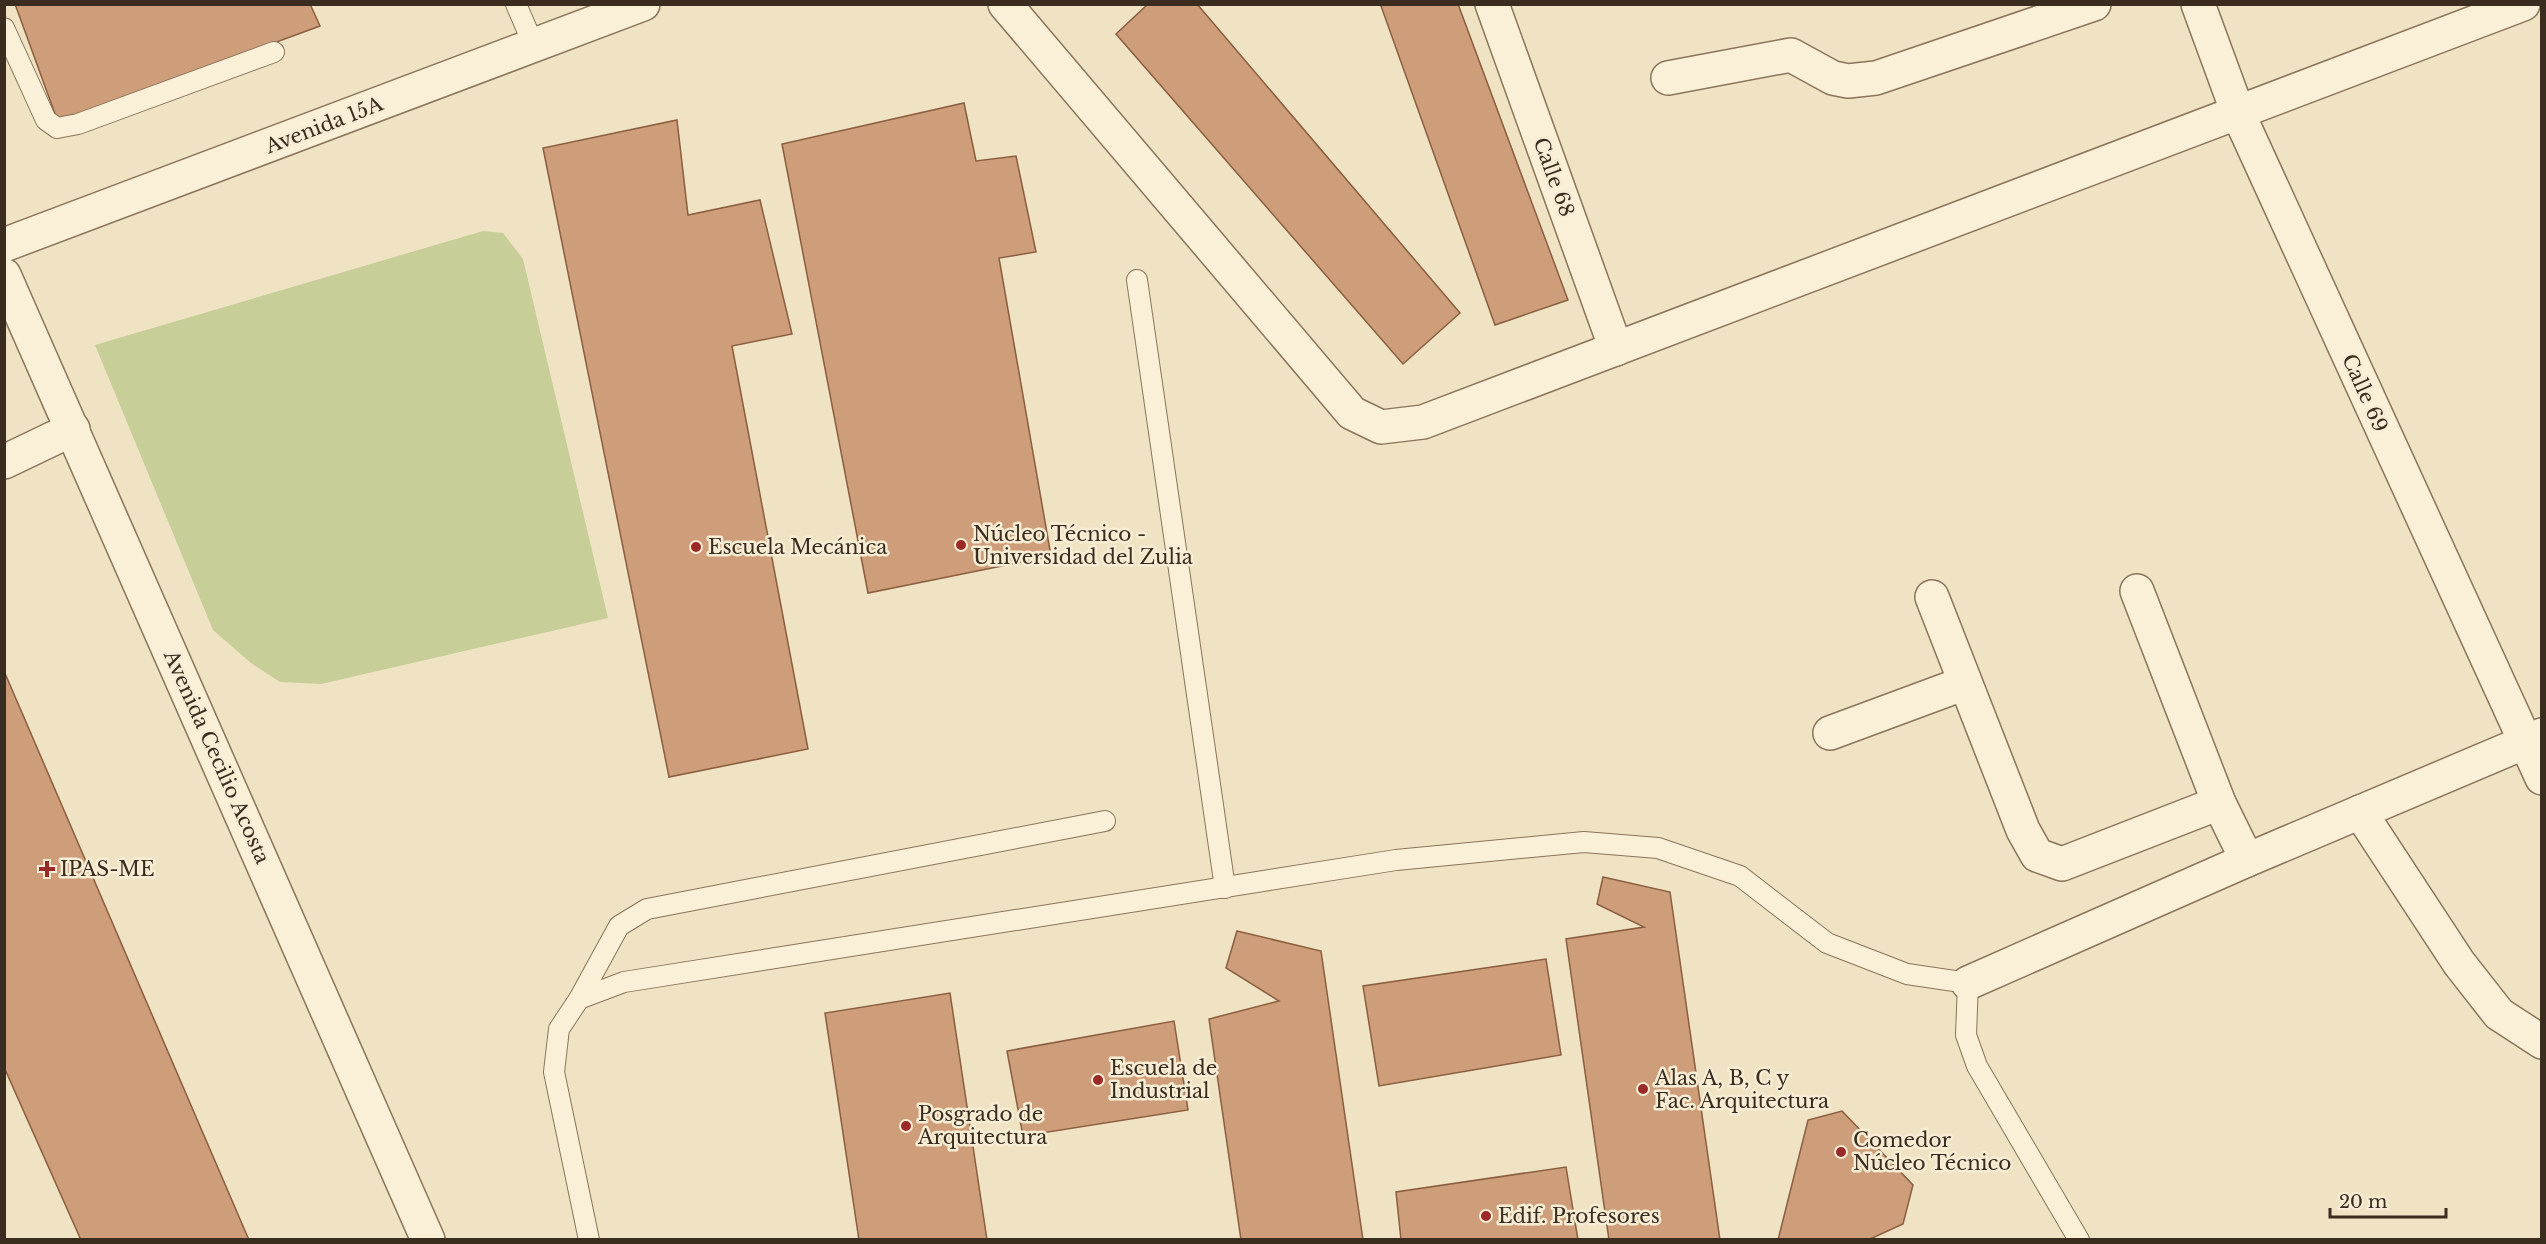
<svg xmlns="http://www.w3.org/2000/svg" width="2546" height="1244" viewBox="0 0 2546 1244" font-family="'Libre Baskerville',serif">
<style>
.green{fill:#c7ce97}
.building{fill:#ce9d79;stroke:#8a5e3f;stroke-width:1.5}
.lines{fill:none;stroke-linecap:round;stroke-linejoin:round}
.service-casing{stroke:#8a745a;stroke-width:22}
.minor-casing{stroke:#8a745a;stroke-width:36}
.service{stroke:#faf0d8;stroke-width:20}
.minor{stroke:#faf0d8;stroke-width:33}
.poi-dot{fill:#9b2928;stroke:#f6edd4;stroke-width:2}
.labels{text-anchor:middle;stroke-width:5;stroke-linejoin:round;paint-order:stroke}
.street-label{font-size:20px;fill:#3a2c1e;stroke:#f6edd4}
.poi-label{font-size:20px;fill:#3a2c1e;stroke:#f6edd4;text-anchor:start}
</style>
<rect width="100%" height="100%" fill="#efe3c4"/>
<polygon class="green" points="483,231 503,233 523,259 608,618 321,684 280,682 251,663 213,630 95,345"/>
<g class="building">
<polygon points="15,4 310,4 320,26 58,122"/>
<polygon points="1148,4 1197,4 1460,313 1403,364 1116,34"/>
<polygon points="1386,4 1458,4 1568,300 1495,325 1381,6"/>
<polygon points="964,103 976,161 1016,156 1036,252 999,258 1051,556 868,593 782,144"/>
<polygon points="677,120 688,215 760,200 792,334 732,346 808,749 669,777 543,148"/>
<polygon points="4,671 249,1240 81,1240 4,1067"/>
<polygon points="1603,877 1670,892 1720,1240 1609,1240 1566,939 1644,927 1597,904"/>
<polygon points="1237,931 1321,951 1363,1240 1241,1240 1209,1019 1279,1001 1226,968"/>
<polygon points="1546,959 1561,1055 1379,1086 1363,986"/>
<polygon points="950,993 987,1240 859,1240 825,1013"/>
<polygon points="1174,1021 1188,1110 1023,1136 1007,1051"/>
<polygon points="1842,1111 1913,1185 1903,1224 1868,1240 1778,1240 1808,1120"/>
<polygon points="1566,1167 1578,1240 1401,1240 1396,1192"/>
</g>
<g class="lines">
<g class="service-casing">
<g id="service">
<polyline points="516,4 534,46"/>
<polyline points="4,28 46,120 57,128 78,124 274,52"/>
<polyline points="1137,280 1225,888"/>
<polyline points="579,999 619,926 647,909 1105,821"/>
<polyline points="589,1240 554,1072 559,1029 579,999 624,982 1396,860 1584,842 1658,848 1740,876 1827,943 1907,974 1968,983 1966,1035 1977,1066 2079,1240"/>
</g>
</g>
<g class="minor-casing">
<g id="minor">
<polyline points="1005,4 1352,413 1381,427 1423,422 2523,4"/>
<polyline points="1492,4 1616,349"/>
<polyline points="2198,4 2238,113 2542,778"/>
<polyline points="1668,78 1791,55 1833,78 1848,81 1876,78 2094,4"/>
<polyline points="4,245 643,4"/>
<polyline points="4,275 428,1240"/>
<polyline points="4,462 73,429"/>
<polyline points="2137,591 2219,803 2247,860"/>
<polyline points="1932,597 2023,830 2037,855 2062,864 2219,803"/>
<polyline points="1830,733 1965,683"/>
<polyline points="2360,812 2459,963 2499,1014 2542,1042"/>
<polyline points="1968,983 2247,860 2542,735"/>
</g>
</g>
<use href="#service" class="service"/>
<use href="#minor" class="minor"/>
</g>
<g class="poi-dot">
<circle cx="961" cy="545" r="6"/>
<circle cx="696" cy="547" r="6"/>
<path d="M44 860h6v6h6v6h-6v6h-6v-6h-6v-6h6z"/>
<circle cx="1098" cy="1080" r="6"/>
<circle cx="1643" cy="1089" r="6"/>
<circle cx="906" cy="1126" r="6"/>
<circle cx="1841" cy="1152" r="6"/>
<circle cx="1486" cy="1216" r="6"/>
</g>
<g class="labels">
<g class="street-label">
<text transform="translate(324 125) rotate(-21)" y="7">Avenida 15A</text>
<text transform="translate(1554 177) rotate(70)" y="7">Calle 68</text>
<text transform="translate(2365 393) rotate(66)" y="7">Calle 69</text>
<text transform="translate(217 757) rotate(66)" y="7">Avenida Cecilio Acosta</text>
</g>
<g class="poi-label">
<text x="973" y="541">Núcleo Técnico -<tspan x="973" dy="23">Universidad del Zulia</tspan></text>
<text x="708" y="554">Escuela Mecánica</text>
<text x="60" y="876">IPAS-ME</text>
<text x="1110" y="1075">Escuela de<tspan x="1110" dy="23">Industrial</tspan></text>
<text x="1655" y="1085">Alas A, B, C y<tspan x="1655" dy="23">Fac. Arquitectura</tspan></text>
<text x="918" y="1121">Posgrado de<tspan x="918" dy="23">Arquitectura</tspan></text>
<text x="1853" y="1147">Comedor<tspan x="1853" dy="23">Núcleo Técnico</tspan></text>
<text x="1498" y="1223">Edif. Profesores</text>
</g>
</g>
<rect width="2546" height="1244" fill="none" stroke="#3a2c1e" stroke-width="12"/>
<path d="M2330 1208v9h116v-9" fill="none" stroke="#3a2c1e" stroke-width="3"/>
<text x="2339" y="1208" font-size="18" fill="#3a2c1e" stroke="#f6edd4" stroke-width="4.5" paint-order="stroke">20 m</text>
</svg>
